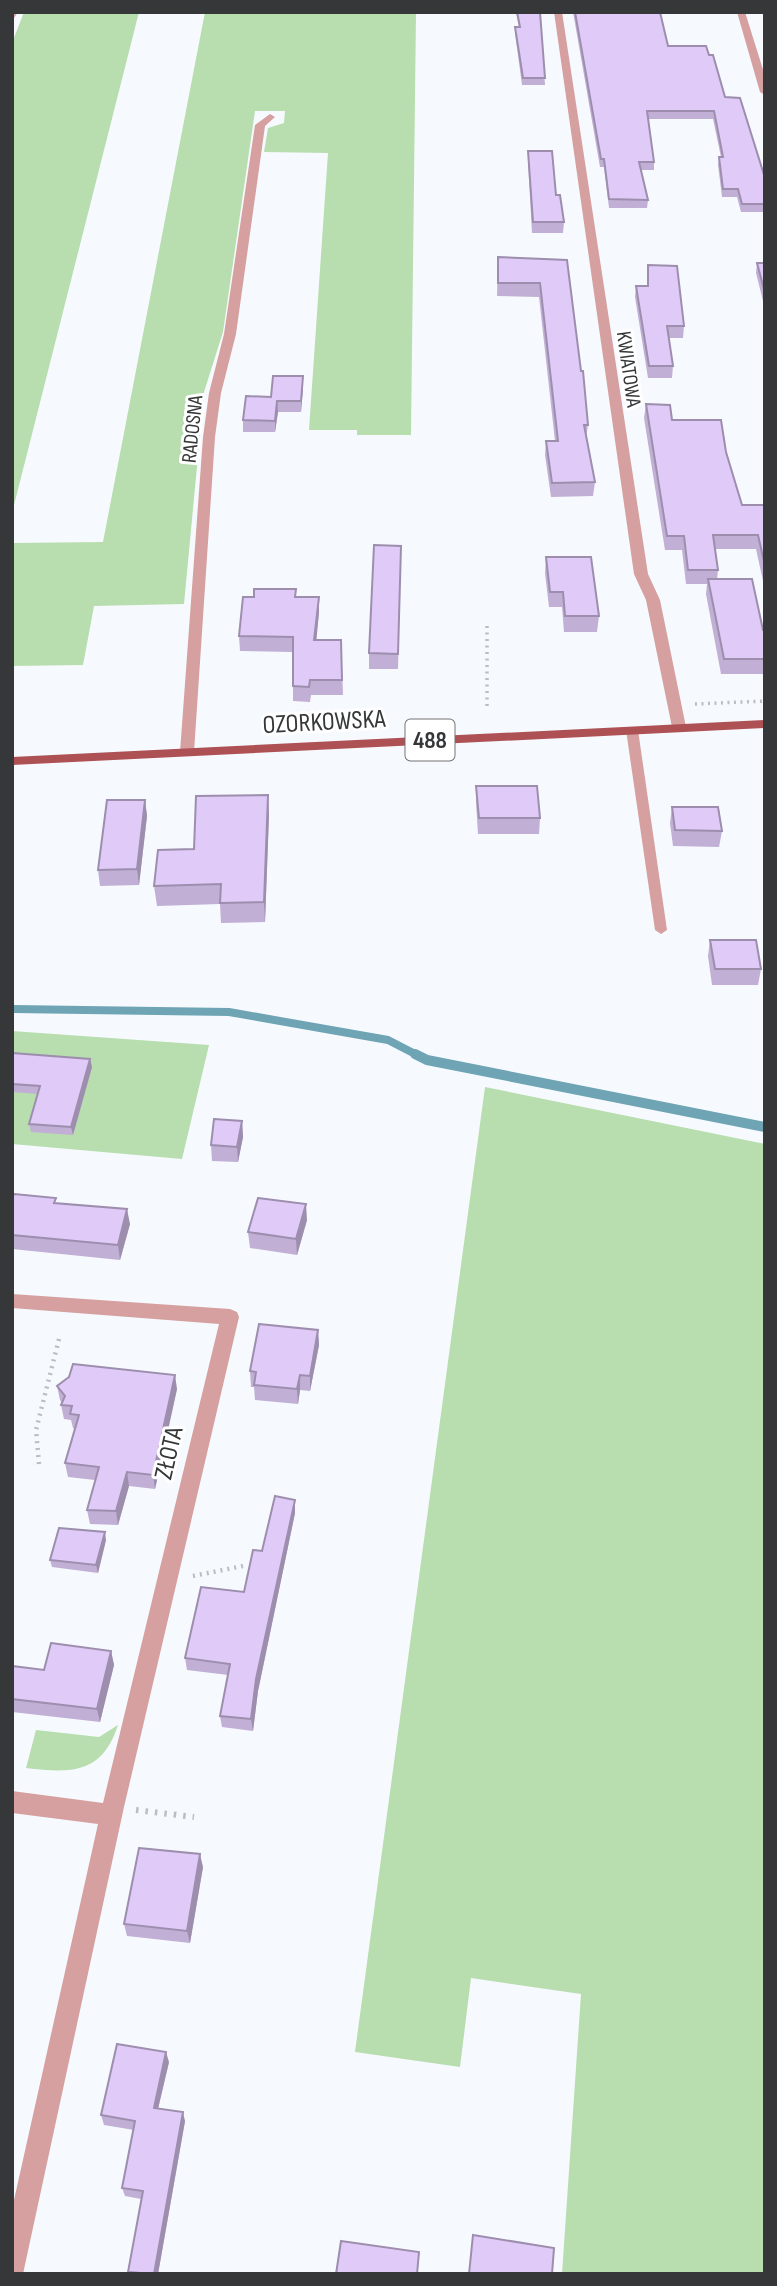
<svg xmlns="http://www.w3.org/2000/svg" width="777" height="2286" viewBox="0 0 777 2286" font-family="'Sofia Sans Condensed',sans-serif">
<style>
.green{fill:#b8ddae}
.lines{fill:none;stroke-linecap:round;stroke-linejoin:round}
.stream-far1{stroke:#6ea4b4;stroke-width:8}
.stream{stroke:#6ea4b4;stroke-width:10}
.path-far2{stroke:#bbbec1;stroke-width:3.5;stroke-dasharray:2 4.5;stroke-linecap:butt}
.path-far1{stroke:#bbbec1;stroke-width:4.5;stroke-dasharray:2 5;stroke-linecap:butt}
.path{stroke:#bbbec1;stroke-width:6;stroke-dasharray:2.5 7;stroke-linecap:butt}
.lane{fill:#d5a09f;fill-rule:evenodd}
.street{fill:#d5a09f;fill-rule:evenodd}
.primary{fill:#ad5155;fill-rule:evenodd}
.wall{fill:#c1afd5}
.shaded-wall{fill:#9d8eae}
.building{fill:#e0cbf8;stroke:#9d8eae;stroke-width:2}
.labels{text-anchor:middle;stroke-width:6;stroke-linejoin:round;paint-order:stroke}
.far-street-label{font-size:21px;fill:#363738;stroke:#fff}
.shield{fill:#fff;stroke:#727374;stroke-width:2}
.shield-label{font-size:24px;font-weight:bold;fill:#363738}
.street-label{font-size:26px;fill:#363738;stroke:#fff}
</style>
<rect width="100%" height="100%" fill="#f6fafe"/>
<g class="green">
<polygon points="24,12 139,12 12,513 12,43"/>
<polygon points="205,12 416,12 411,435 357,435 357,430 309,430 328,153 264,152 268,128 284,123 285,111 255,111 223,332 204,392 184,604 94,606 83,665 12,666 12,543 103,542"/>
<polygon points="12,1031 209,1045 182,1159 12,1144"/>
<polygon points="485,1087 765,1144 765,2274 562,2274 581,1994 471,1978 460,2067 355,2052"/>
<path d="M 118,1725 C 102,1775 70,1773 26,1768 L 36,1730 L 99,1737 Z"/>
</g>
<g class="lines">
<polyline class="stream-far1" points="12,1009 229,1012 388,1040 419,1056"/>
<polyline class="stream" points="415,1054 427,1060 765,1127"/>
<g class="path-far2">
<polyline points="487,626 487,710"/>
<polyline points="695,704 765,701"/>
</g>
<g class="path-far1">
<polyline points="39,1464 36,1430 59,1339"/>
<polyline points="193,1576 243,1566"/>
</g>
<polyline class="path" points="136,1810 194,1817"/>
<polygon class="lane" points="632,727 638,730 667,930 661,934 655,930 626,730"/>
<g class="street">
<polygon points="12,12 18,12 12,21"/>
<polygon points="554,12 562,12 648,574 660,600 686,727 679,731 672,727 646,600 634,574"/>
<polygon points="737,12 745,12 765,76 765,95 760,92"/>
<polygon points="270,114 275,117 265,126 236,334 221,393 215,437 194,752 187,756 180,752 203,437 209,393 224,334 255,125"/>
<polygon points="12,1294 230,1309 237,1312 239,1317 124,1807 23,2274 12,2274 12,2209 98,1824 12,1813 12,1791 103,1803 219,1324 12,1308"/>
</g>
<polygon class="primary" points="765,720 765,728 12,765 12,757"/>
</g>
<g class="wall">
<polygon points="516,12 540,12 545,85 522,85 515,33 515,27 519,27"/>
<polygon points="573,12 660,12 668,46 725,97 765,178 765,212 741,212 737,197 722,197 718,165 719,157 721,157 713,119 648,119 654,162 654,170 641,170 648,200 647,208 609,208 604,167 600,167"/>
<polygon points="528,151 556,195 564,222 563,233 532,233 528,161"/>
<polygon points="498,257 567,260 588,425 586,438 595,482 593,496 551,497 545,455 546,441 555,441 539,297 497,296"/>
<polygon points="757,263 765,263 765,309 756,273"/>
<polygon points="648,265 684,326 683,338 669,338 673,366 672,378 648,378 635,297 636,286 647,286"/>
<polygon points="303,387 301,412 278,412 275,432 243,432 243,420 271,397"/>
<polygon points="646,404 726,452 742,505 765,505 765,590 756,549 715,549 718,570 717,579 763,630 765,630 765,674 721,674 706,594 707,584 686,584 682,550 665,550 644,418"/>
<polygon points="401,546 398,669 369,669 369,653"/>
<polygon points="546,557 599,616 597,632 564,632 562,607 549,607 545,573"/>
<polygon points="296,597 319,612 316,640 341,640 343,695 311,695 310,702 293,701 293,652 240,651 239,636"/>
<polygon points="476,786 540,818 539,834 478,834 476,802"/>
<polygon points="268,795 269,815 265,922 221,923 220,904 157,906 154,886 194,849"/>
<polygon points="145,800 147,816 139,885 100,886 98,870"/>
<polygon points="672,807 722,831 719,847 673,846 670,823"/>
<polygon points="710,940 761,969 758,985 712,985 708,956"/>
<polygon points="12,1053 90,1059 92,1067 73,1135 31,1132 29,1124 38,1094 12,1092"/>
<polygon points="242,1121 243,1137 238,1162 212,1161 211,1145"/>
<polygon points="12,1199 57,1204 130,1224 120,1260 12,1249"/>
<polygon points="307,1220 297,1255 250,1248 248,1232"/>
<polygon points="318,1330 319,1345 310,1391 300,1390 298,1404 255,1400 254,1387 251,1387 250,1371"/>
<polygon points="57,1386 177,1389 155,1489 129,1486 118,1525 90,1524 87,1510 95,1480 68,1477 65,1463 75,1429 73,1428 71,1420 64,1419 61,1405 62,1403 60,1400"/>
<polygon points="295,1500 295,1513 258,1691 253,1731 222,1727 220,1716 228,1675 187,1670 185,1658 244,1592 262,1551"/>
<polygon points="106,1540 98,1573 52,1567 50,1560"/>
<polygon points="111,1651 114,1665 100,1722 12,1712 12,1666 44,1670"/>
<polygon points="203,1867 190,1943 127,1936 124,1924"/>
<polygon points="169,2062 158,2109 185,2121 158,2274 129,2274 141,2199 125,2196 122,2188 134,2130 104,2125 101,2115"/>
</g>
<g class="shaded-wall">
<polygon points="303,376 303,387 301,412 301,401"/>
<polygon points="277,401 278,412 275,432 275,421"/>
<polygon points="319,597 319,612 315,655 314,640"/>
<polygon points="268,795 269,815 265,922 264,902"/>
<polygon points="145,800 147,816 139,885 137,869"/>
<polygon points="90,1059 92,1067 73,1135 71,1127"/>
<polygon points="242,1121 243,1137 238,1162 237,1147"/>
<polygon points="306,1204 307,1220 297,1255 296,1239"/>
<polygon points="127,1209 130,1224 120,1260 118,1245"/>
<polygon points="318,1330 319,1345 310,1391 310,1376"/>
<polygon points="175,1375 177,1389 155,1489 153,1475"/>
<polygon points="300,1375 300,1390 298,1404 297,1389"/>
<polygon points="127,1472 129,1486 118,1525 116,1511"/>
<polygon points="295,1500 295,1513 258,1691 253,1731 251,1719 256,1679"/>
<polygon points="105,1532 106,1540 98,1573 96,1565"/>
<polygon points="111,1651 114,1665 100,1722 97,1709"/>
<polygon points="200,1854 203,1867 190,1943 187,1931"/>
<polygon points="166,2052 169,2062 156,2117 154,2108"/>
<polygon points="183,2112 185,2121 158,2274 154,2274"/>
</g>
<g class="building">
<polygon points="517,12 540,12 545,78 523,78 515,27 520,27"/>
<polygon points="575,12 660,12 668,46 706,46 709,55 713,55 725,97 740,98 765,178 765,204 742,204 738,189 723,189 719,157 723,157 714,111 647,111 654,162 639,162 648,200 609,199 604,159 601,159"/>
<polygon points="528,151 552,151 556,195 560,195 564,222 533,222"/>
<polygon points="498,257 567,260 581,371 583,371 588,425 584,425 595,482 552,483 546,441 558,441 540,283 498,283"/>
<polygon points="757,263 765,263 765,293"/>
<polygon points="648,265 677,266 684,326 667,326 673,366 649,366 636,286 648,286"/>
<polygon points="273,376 303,376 301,401 277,401 275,421 243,420 246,396 271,397"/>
<polygon points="646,404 670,405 672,420 721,420 726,452 742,505 765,505 765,566 758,535 713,535 718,570 688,570 684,536 667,536"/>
<polygon points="374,545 401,546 398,654 369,653"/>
<polygon points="546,557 591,557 599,616 565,616 563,592 550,592"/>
<polygon points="708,579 752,579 763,630 765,630 765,659 724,659"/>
<polygon points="254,589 296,589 295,597 319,597 314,640 341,640 342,680 310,680 309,687 293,686 293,637 239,636 243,597 254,597"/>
<polygon points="476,786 537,786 540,818 479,818"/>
<polygon points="268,795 264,902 220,903 221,884 154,886 158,850 194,849 196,796"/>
<polygon points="107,800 145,800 137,869 98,870"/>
<polygon points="672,807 718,807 722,831 675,830"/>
<polygon points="710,940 756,940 761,969 715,969"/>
<polygon points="12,1053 90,1059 71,1127 29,1124 40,1086 12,1084"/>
<polygon points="214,1119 242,1121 237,1147 211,1145"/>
<polygon points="14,1194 56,1198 54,1203 127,1209 118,1245 12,1235 12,1199"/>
<polygon points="258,1198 306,1204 296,1239 248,1232"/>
<polygon points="259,1324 318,1330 310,1376 300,1375 297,1389 254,1385 256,1372 250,1371"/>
<polygon points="73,1364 175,1375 153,1475 127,1472 116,1511 87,1510 99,1467 65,1463 79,1415 70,1414 72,1406 61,1405 65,1396 57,1386 69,1377"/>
<polygon points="275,1496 295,1500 256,1679 251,1719 220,1716 230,1664 185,1658 201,1587 244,1592 253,1550 262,1551"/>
<polygon points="59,1528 105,1532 96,1565 50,1560"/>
<polygon points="51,1643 111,1651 97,1709 12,1699 12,1666 44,1670"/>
<polygon points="139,1848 200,1854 187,1931 124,1924"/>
<polygon points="117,2044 166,2052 154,2108 183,2112 154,2274 128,2272 143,2191 122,2188 135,2121 101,2115"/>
<polygon points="473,2235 554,2248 552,2274 469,2274"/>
<polygon points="341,2241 419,2252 417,2274 336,2274"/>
</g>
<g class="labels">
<g class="far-street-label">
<text transform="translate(629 369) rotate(82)" y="7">KWIATOWA</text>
<text transform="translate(192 429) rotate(-84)" y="7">RADOSNA</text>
</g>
<rect class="shield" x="405.5" y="719.5" width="49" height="41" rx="5"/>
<g class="shield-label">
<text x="430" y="748">488</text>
</g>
<g class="street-label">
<text transform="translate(324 721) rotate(-3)" y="9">OZORKOWSKA</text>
<text transform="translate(168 1453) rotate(-77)" y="9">ZŁOTA</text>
</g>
</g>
<rect width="777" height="2286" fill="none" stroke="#363738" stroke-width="28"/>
</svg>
